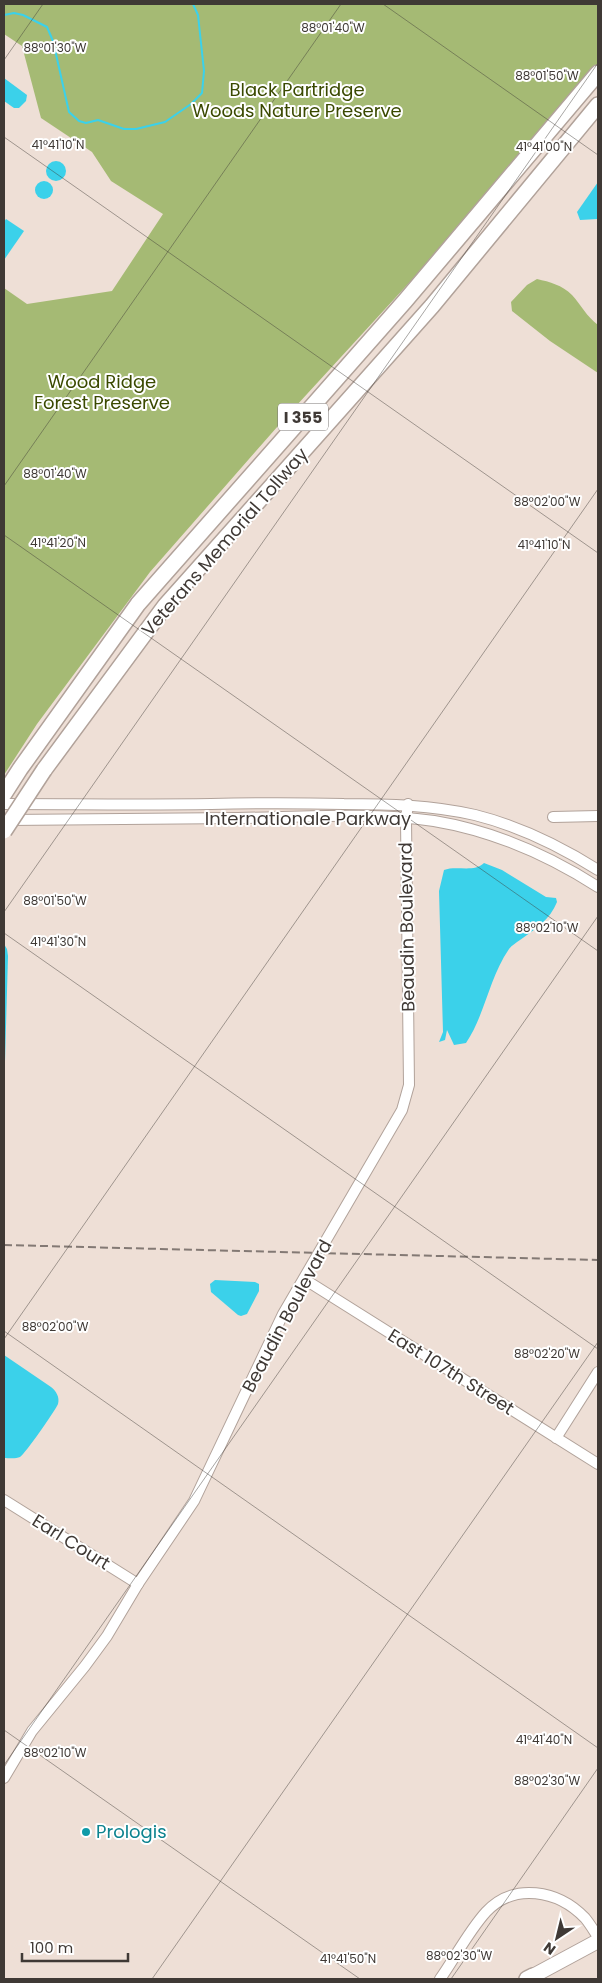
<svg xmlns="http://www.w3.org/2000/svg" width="602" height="1983" viewBox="0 0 602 1983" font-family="Poppins,sans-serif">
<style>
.green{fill:#a5ba74}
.water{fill:#3bd1ea}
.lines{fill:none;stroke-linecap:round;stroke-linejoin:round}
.stream{stroke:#3bd1ea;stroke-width:2}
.minor-casing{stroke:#b1a29a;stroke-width:12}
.major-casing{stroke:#b1a29a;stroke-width:16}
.highway-casing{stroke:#b1a29a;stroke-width:18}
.minor{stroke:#fff;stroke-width:10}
.major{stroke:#fff;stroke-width:14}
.highway{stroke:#fff;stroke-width:15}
.rail{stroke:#837974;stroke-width:2;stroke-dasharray:8 4;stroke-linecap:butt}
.highway-bridge-casing{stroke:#b1a29a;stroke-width:18;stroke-linecap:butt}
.highway-bridge{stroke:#fff;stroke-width:15}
.ticks{fill:none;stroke:#3f3935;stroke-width:1;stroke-opacity:0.45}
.culture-dot{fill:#0f9aa8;stroke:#fff;stroke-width:2}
.labels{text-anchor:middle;stroke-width:4;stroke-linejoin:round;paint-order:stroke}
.shield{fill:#fff;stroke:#797472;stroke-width:1}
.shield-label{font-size:16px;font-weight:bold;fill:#3f3935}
.park-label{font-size:18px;fill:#3a4900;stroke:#fff}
.street-label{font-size:18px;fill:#3f3935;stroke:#fff}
.culture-label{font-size:18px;fill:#0d838f;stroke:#fff;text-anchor:start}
.ticks-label{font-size:12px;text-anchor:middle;fill:#3f3935;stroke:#fff;stroke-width:4;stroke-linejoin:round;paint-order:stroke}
</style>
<rect width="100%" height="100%" fill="#eedfd6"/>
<g class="green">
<polygon points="4,4 598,4 598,63 475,211 285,418 150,572 37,724 4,775 4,288 27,304 112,291 163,214 111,181 92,152 41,118 22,46 4,34"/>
<path d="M 537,279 C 550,282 562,285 572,295 C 581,305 587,317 598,325 L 598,373 L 550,341 L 512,311 L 511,302 L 527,285 Z"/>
</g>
<g class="water">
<polygon points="4,78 27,95 26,101 19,108 14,108 4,101"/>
<circle cx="56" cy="171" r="10"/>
<circle cx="44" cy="190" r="9"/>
<polygon points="598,182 598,219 580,220 577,212"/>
<polygon points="6,219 24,231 4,260 4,222"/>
<path d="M 484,863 L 502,870 L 546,897 L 556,898 L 557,902 C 550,920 535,929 520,940 C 516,943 512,945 509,949 C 489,978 485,1015 466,1043 L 454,1045 L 447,1030 L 445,1040 L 439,1042 L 443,1032 L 439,891 L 444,870 C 456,865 474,873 484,863 Z"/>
<polygon points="4,944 7,949 8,956 4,1097"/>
<polygon points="215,1280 255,1282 259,1284 259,1291 247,1314 241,1316 238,1315 211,1292 210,1284"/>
<path d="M 4,1355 L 51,1387 C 56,1391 60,1397 58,1404 C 55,1411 25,1454 20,1457 C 16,1459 8,1458 4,1458 Z"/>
</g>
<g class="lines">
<polyline class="stream" points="4,15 14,13 23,15 47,27 53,41 69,112 79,121 86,123 98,120 124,129 136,129 165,122 191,104 202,93 204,71 198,15 193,4"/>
<g class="minor-casing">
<g id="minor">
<path d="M 4,804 C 73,804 142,805 211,804 C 255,803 299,803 344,804 C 388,804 431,805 475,815 C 519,826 560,846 598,870"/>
<polyline points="553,817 598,816"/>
<path d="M 7,820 C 84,819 161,819 238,818 C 303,817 370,812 434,821 C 494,831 548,855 598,887"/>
<polyline points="304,1279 598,1464"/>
<polyline points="556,1438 598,1372"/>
<polyline points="4,1500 138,1584"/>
<polyline points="4,1778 32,1731 85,1666 107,1636 138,1584 194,1501 283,1314 402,1110 409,1085 406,819 408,804"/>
<path d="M 440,1979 C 455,1958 468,1932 486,1912 C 514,1882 558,1890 585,1918 C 590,1924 594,1931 598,1937"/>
</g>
</g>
<g class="major-casing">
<polyline id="major" points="533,1976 598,1941"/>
</g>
<g class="highway-casing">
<g id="highway">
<polyline points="44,770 165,606 432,306 598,105"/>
<polyline points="4,794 20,769 138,604 405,301 598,73"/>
<polyline points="527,1979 533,1976"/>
</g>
</g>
<use href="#minor" class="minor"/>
<use href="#major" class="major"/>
<use href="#highway" class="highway"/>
<polyline class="rail" points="4,1245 598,1260"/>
<g class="highway-bridge-casing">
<polyline id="highway-bridge" points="4,831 44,770"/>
</g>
<use href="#highway-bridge" class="highway-bridge"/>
</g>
<path class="ticks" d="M 383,4 L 598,155M 4,60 L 43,4M 4,137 L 598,553M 4,486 L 341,4M 4,535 L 598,951M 4,912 L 598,63M 4,933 L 598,1349M 4,1331 L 598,1748M 4,1339 L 598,489M 4,1730 L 360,1979M 4,1765 L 598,916M 152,1979 L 598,1342M 451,1979 L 598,1768"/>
<circle class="culture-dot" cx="86" cy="1832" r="5"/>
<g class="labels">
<rect class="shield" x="278" y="403.5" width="50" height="27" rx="4"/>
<g class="shield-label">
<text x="303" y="423">I 355</text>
</g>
<g class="park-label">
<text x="297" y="96">Black Partridge<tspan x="297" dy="21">Woods Nature Preserve</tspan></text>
<text x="102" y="388">Wood Ridge<tspan x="102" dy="21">Forest Preserve</tspan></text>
</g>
<g class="street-label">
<text transform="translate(225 542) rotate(-49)" y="6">Veterans Memorial Tollway</text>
<text x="308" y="825">Internationale Parkway</text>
<text transform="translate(407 927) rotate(-91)" y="6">Beaudin Boulevard</text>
<text transform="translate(287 1316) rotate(-62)" y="6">Beaudin Boulevard</text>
<text transform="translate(451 1372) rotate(32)" y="6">East 107th Street</text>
<text transform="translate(71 1542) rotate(32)" y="6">Earl Court</text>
</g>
<g class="culture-label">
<text x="96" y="1838">Prologis</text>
</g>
</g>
<g class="ticks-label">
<text x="333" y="32">88°01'40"W</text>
<text x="55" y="52">88°01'30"W</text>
<text x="547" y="80">88°01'50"W</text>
<text x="58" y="149">41°41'10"N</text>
<text x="544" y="151">41°41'00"N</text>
<text x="55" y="478">88°01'40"W</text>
<text x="547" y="506">88°02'00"W</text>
<text x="58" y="547">41°41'20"N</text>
<text x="544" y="549">41°41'10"N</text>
<text x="55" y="905">88°01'50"W</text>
<text x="547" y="932">88°02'10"W</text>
<text x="58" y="946">41°41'30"N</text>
<text x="55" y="1331">88°02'00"W</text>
<text x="547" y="1358">88°02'20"W</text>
<text x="544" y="1744">41°41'40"N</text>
<text x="55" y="1757">88°02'10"W</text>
<text x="547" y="1785">88°02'30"W</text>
<text x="459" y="1960">88°02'30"W</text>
<text x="348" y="1963">41°41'50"N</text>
</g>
<rect width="602" height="1983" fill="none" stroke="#3f3935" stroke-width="10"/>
<g transform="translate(557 1938) rotate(215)" stroke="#ffffff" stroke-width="4" paint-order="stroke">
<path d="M0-4L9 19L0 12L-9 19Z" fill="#3f3935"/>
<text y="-8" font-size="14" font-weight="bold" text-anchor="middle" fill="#3f3935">N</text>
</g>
<path d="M22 1953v8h106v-8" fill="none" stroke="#3f3935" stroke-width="2.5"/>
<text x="30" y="1953" font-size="15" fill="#3f3935" stroke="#ffffff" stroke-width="4" paint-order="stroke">100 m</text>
</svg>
